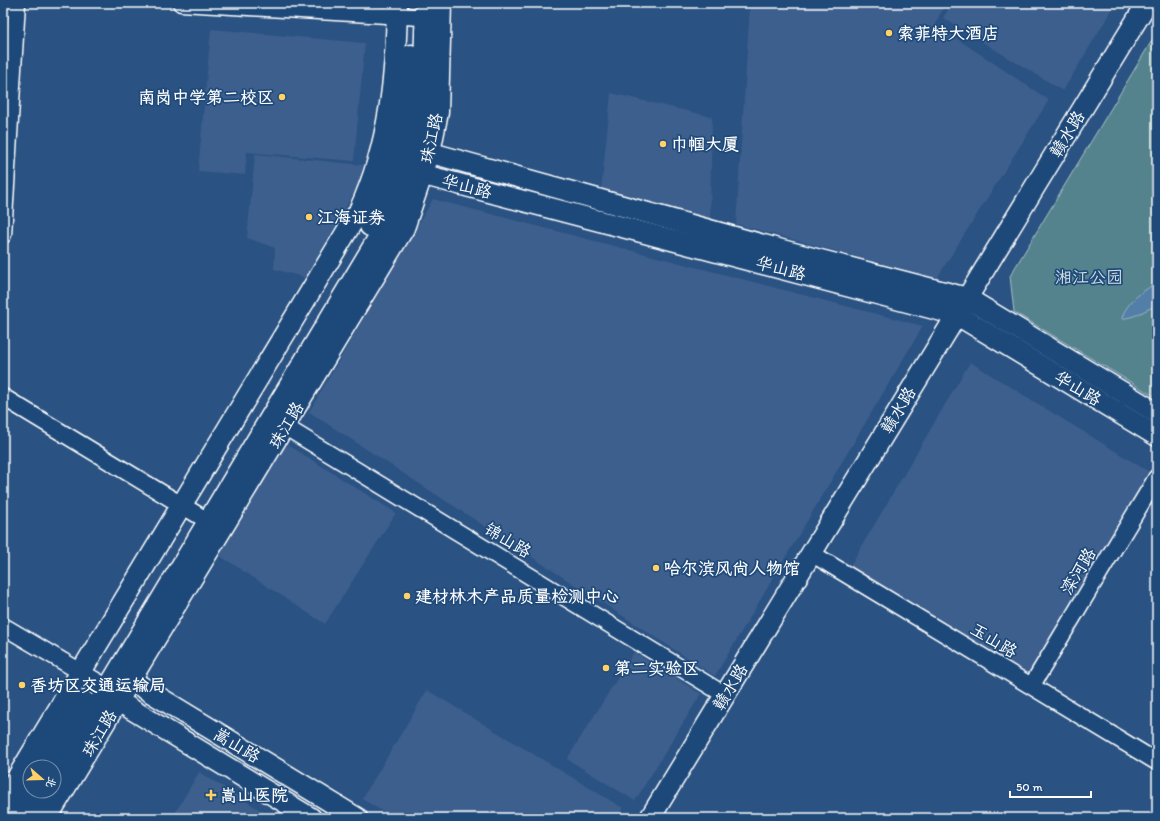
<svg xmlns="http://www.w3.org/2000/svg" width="1160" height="821" viewBox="0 0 1160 821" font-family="Itim,'LXGW WenKai TC',sans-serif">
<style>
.built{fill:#3c5f8e}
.green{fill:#54838d;stroke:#aac1c6}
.water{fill:#527ea7;stroke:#97b2ca}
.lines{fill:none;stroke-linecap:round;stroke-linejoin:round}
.minor-casing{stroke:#fff;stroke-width:19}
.major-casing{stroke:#fff;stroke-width:23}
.minor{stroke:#1f4a7a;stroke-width:16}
.major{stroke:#1f4a7a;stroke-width:20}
.poi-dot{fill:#ffd166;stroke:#1f4a7a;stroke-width:1.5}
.labels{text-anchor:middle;stroke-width:3.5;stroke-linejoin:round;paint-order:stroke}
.poi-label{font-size:17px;font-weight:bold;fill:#fff;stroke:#1f4a7a;text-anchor:start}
.street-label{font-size:17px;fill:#fff;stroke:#1f4a7a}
.park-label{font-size:17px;fill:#d4e0e2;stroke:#1f4a7a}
</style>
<rect width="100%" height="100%" fill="#2a5282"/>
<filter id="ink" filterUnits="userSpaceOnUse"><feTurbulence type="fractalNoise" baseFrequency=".025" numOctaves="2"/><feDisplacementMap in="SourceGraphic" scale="8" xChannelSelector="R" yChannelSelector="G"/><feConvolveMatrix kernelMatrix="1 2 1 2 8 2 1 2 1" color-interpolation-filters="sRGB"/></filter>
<g filter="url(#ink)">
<g class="built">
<polygon points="750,3 946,3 935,24 1049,100 937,278 736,224"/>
<polygon points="952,3 1116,3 1063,91 943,18"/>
<polygon points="211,29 365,43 354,161 247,152 245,175 198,171"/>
<polygon points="611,93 712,117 710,221 601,191"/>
<polygon points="255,154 363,165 359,183 306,278 274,269 275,248 247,238"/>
<polygon points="433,199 923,326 715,676 309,412"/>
<polygon points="970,362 1151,473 1031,675 850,566"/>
<polygon points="285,443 396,513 325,624 214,552"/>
<polygon points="634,652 701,694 635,801 567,759"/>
<polygon points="427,690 623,808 616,818 393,818 362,799"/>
<polygon points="199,772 273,818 172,818"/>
</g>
<polygon class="green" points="1157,32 1157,398 1014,312 1010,276"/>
<path class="water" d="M 1152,286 L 1157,286 L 1157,305 L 1134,316 L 1122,319 C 1124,306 1140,292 1152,286 Z"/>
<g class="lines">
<g class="minor-casing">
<g id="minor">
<polyline points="181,3 438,18"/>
<polyline points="3,235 17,3"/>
<polyline points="3,397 198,515"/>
<polyline points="274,420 725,695"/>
<polyline points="811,553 1157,762"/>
<polyline points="3,626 108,688"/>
<polyline points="1032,685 1157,477"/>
</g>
</g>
<g class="major-casing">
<g id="major">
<polyline points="417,149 778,249 967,298 1157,413"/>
<polyline points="409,171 957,315 1157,436"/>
<path d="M 370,226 C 399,173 408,115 411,55"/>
<polyline points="119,673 357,818"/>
<polyline points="108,695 311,818"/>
<polyline points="44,767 84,701"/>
<polyline points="54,778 392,215 408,171 423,98 426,3"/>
<path d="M 3,801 L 359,211 C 390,144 396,75 397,3"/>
<polyline points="13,818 30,789"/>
<polyline points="30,818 46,791"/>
<polyline points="47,818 404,228 430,152 438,112 441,3"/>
<polyline points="650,818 1147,3"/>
</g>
</g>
<use href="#minor" class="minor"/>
<use href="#major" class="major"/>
</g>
</g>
<g class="poi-dot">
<circle cx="889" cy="33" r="4"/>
<circle cx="282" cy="97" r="4"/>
<circle cx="663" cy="144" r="4"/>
<circle cx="309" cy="217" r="4"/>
<circle cx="656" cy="568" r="4"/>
<circle cx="407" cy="596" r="4"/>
<circle cx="606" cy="668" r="4"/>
<circle cx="22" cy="685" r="4"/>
<path d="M209 789h4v4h4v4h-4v4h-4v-4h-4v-4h4z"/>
</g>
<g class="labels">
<g class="poi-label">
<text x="897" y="39">索菲特大酒店</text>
<text x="274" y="103" text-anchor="end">南岗中学第二校区</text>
<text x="671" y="150">巾帼大厦</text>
<text x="317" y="223">江海证券</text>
<text x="664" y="574">哈尔滨风尚人物馆</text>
<text x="415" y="602">建材林木产品质量检测中心</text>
<text x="614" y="674">第二实验区</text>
<text x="30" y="691">香坊区交通运输局</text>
<text x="220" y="801">嵩山医院</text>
</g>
<g class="street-label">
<text transform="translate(1067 134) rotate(-59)" y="6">赣水路</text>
<text transform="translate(431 138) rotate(-78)" y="6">珠江路</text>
<text transform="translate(467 186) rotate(15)" y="6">华山路</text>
<text transform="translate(781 268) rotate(15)" y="6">华山路</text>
<text transform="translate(1078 388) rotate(31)" y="6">华山路</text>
<text transform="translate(898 410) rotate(-59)" y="6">赣水路</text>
<text transform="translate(286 425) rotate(-59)" y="6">珠江路</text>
<text transform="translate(508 540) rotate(31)" y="6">锦山路</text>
<text transform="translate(1078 571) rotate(-59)" y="6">滦河路</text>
<text transform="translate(994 640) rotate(31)" y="6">玉山路</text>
<text transform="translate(730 687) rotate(-59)" y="6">赣水路</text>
<text transform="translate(99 733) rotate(-59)" y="6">珠江路</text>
<text transform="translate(237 745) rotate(31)" y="6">嵩山路</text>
</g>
<g class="park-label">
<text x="1089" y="283">湘江公园</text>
</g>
</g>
<rect width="1160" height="821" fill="none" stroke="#1f4a7a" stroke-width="16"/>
<rect x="8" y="8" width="1144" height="805" fill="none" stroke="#fff" stroke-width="1.5" filter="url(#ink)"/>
<g transform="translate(42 779) rotate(110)"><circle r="19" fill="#1f4a7a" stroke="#7992af"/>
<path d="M0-3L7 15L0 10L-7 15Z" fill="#ffd166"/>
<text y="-6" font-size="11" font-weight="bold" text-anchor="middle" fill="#ffffff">北</text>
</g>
<path d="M1010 791v6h81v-6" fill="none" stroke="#ffffff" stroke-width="2"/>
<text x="1016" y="791" font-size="12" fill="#ffffff" stroke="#1f4a7a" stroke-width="3" paint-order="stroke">50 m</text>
</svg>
